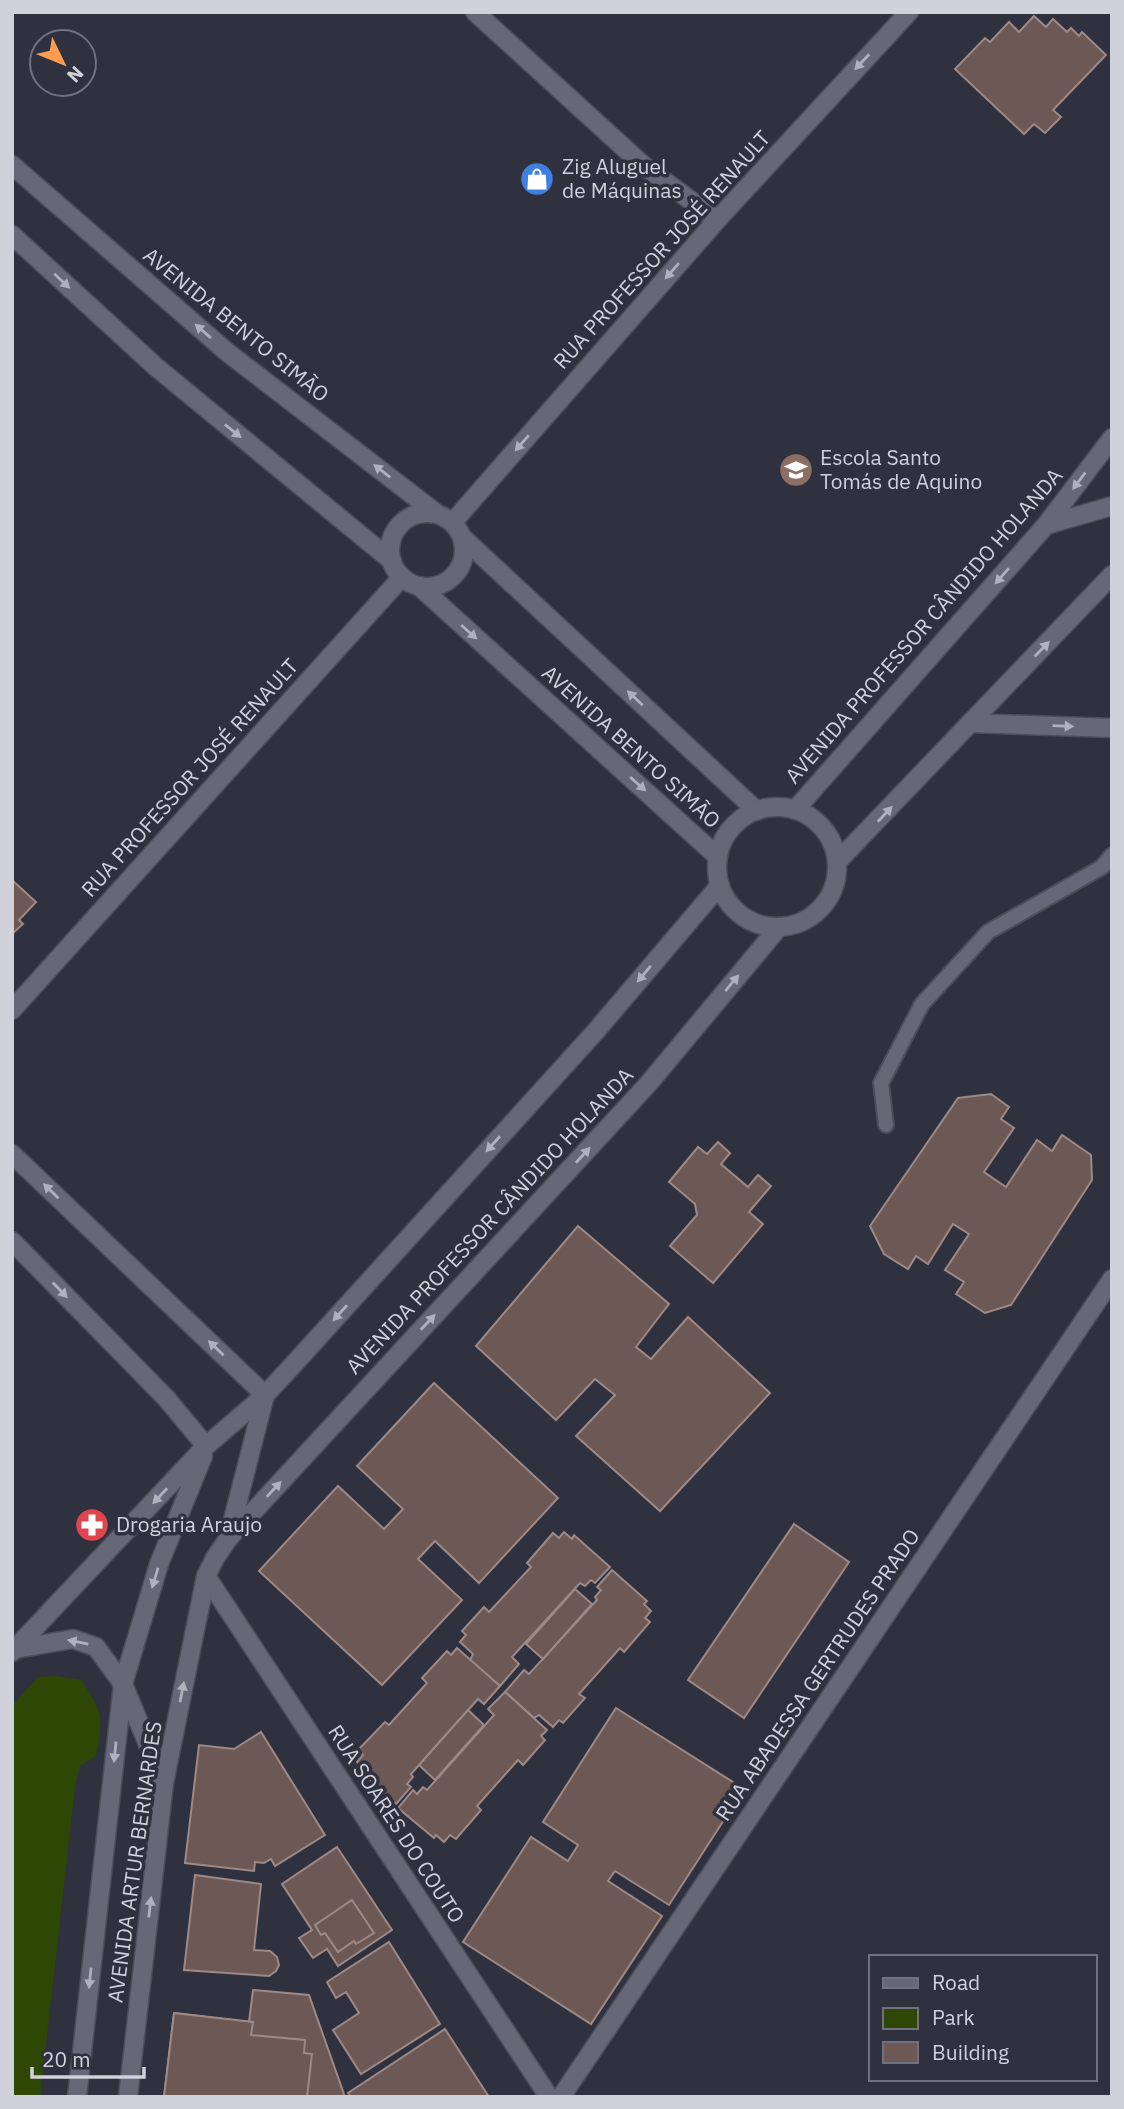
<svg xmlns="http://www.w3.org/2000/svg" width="1124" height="2109" viewBox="0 0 1124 2109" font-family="'IBM Plex Sans',sans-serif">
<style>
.green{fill:#2f4705}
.building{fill:#6c5956;stroke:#9d8986;stroke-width:2}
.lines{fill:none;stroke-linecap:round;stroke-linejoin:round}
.service-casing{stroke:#4c4d58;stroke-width:18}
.minor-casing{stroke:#4c4d58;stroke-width:21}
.tertiary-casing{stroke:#4c4d58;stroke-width:21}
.service{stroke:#666777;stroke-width:14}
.minor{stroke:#666777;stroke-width:18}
.tertiary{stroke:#666777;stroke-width:18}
.oneway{fill:#b0b1bc}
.labels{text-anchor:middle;stroke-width:7;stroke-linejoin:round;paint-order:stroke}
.poi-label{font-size:21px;fill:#d0d1da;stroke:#30313f;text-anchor:start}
.street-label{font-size:21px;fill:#d0d1da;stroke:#30313f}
</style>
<rect width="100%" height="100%" fill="#30313f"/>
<path class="green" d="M 56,1676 L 81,1680 C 104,1714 103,1716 96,1756 L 80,1766 L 75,1786 L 40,2097 L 12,2097 L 12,1706 L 38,1677 Z"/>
<g class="building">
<polygon points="1034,16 1046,27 1053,19 1067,32 1071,28 1079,36 1082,32 1106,55 1053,110 1061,117 1045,133 1034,124 1024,134 955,69 985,38 990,42 1009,22 1019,32"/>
<polygon points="12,880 36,902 19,920 23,924 12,934"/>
<polygon points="991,1094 1009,1107 1001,1119 1014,1128 984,1172 1006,1187 1037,1140 1052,1151 1062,1135 1091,1155 1092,1180 1011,1305 985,1313 956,1294 964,1282 945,1270 969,1234 953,1224 928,1264 916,1256 908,1269 884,1254 870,1226 958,1098"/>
<polygon points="718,1142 730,1153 721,1164 748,1187 758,1175 771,1186 749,1212 763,1224 713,1283 670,1246 697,1215 695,1204 669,1182 698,1147 707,1154"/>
<polygon points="578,1226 669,1304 636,1347 651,1359 688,1317 770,1393 660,1511 576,1436 615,1395 595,1379 556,1420 476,1346"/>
<polygon points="434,1383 558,1498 479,1583 435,1541 418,1559 462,1600 382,1685 259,1571 338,1486 384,1529 403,1509 357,1466"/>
<polygon points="794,1524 849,1562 744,1718 688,1680"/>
<polygon points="564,1532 572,1539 574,1535 610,1567 595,1583 591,1580 585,1586 580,1583 512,1657 519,1664 500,1686 470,1660 473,1654 460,1642 466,1635 462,1631 484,1607 489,1612 531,1567 527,1563 553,1533 559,1538"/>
<polygon points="612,1570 647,1601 644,1604 651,1611 645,1618 650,1622 624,1652 620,1648 579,1694 585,1698 563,1723 559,1720 553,1727 539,1715 534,1718 505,1692 524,1670 529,1674 597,1600 595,1597 601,1590 597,1587"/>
<polygon points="575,1589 592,1604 543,1659 526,1644"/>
<polygon points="457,1648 500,1686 484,1704 478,1699 411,1774 413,1777 407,1784 411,1787 396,1804 361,1771 364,1768 357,1762 363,1755 358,1750 385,1722 389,1725 427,1683 422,1678 447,1651 451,1655"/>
<polygon points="505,1692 547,1730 541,1736 545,1740 523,1765 518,1760 477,1806 481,1810 456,1839 450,1835 444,1842 436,1835 434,1838 398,1808 413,1790 417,1794 423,1787 427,1790 494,1715 488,1709"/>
<polygon points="616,1708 744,1789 669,1905 615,1871 608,1881 662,1916 591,2024 463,1942 531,1837 568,1861 578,1845 543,1822"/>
<polygon points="468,1710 484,1725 435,1780 419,1765"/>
<polygon points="261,1732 325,1835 275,1866 271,1859 264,1863 255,1862 254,1871 185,1863 199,1745 234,1749"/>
<polygon points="337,1847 392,1930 338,1966 327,1949 313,1958 299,1938 312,1930 282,1884"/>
<polygon points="195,1875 261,1884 254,1950 270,1951 277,1957 279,1965 276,1971 269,1976 184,1970"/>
<polygon points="352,1900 374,1933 356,1944 354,1941 338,1952 325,1933 321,1935 315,1925"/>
<polygon points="389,1942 440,2024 361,2074 333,2030 359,2013 346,1992 336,1998 327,1982"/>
<polygon points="253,1990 309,1995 345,2097 164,2097 174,2013 249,2022"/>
<polygon points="174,2013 253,2022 251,2035 305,2040 304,2053 312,2054 307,2097 164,2097"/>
<polygon points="445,2029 489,2097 351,2097 348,2093"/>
</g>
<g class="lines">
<g class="service-casing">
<polyline id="service" points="886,1125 881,1083 922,1004 988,932 1102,867 1112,855"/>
</g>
<g class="minor-casing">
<g id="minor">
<polyline points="475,12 644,166 717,220"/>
<polyline points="453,522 717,220 909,12"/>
<polyline points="970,723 1112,728"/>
<polyline points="12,1010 402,577"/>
<polyline points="206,1576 549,2097"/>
<polyline points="561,2097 1112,1279"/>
</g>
</g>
<g class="tertiary-casing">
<g id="tertiary">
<polyline points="12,165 227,352 436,513"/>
<polyline points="12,235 156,367 392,561"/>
<circle cx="427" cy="550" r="37"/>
<polyline points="1046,525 1112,506"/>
<polyline points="463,538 757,811"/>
<polyline points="419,586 718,857"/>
<circle cx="777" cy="867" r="60"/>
<polyline points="795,810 1046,525 1112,438"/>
<polyline points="837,862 1112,575"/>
<polyline points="12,1154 265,1395"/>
<polyline points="12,1241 166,1398 206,1446"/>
<polyline points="228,1539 649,1083 779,927"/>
<polyline points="15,1649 73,1639 96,1647 123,1684 164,1783"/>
<polyline points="12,1652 206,1446 265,1395 293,1365 596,1031 720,885"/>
<polyline points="77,2097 123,1684 159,1564 203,1456"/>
<polyline points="128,2097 164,1783 206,1576 215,1558 228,1539 265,1395"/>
</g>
</g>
<use href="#service" class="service"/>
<use href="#minor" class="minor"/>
<use href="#tertiary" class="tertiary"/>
</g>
<defs><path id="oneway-solid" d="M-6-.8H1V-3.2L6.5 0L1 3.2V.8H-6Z" transform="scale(1.75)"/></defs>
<g class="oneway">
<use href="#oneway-solid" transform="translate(862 62) rotate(133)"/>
<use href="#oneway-solid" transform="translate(672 271) rotate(131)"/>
<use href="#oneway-solid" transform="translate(62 281) rotate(43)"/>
<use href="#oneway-solid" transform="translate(203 331) rotate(-139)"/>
<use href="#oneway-solid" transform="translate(233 431) rotate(39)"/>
<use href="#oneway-solid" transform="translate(522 443) rotate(131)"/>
<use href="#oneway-solid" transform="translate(382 471) rotate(-142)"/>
<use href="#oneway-solid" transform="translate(1079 481) rotate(127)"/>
<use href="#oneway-solid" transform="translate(1002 576) rotate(131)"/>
<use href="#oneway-solid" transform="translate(469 632) rotate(42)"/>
<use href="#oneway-solid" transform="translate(1042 649) rotate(-46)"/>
<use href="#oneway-solid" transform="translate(635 698) rotate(-137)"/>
<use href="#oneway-solid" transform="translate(1063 726) rotate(2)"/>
<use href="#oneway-solid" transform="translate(638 784) rotate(42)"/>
<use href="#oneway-solid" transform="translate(885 814) rotate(-47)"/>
<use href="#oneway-solid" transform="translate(644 974) rotate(130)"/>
<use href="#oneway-solid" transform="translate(732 983) rotate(-50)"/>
<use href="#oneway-solid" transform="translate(493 1144) rotate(132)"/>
<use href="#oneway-solid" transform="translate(583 1155) rotate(-47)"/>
<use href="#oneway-solid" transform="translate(51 1191) rotate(-136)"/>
<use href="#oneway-solid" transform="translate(60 1290) rotate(46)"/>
<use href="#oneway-solid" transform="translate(340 1313) rotate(132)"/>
<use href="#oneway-solid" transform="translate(428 1322) rotate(-47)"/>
<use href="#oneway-solid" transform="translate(216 1348) rotate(-136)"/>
<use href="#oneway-solid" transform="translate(274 1489) rotate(-47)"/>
<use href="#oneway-solid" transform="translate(160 1496) rotate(133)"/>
<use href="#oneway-solid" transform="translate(155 1578) rotate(107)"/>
<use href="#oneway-solid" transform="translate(78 1642) rotate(-169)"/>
<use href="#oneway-solid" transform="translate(182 1692) rotate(-79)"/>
<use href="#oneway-solid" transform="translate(115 1752) rotate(96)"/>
<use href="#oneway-solid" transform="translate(150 1907) rotate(-83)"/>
<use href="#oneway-solid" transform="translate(90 1978) rotate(96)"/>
</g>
<defs>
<g id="shop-disc" transform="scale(1.75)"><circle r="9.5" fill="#3f7fe0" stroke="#30313f"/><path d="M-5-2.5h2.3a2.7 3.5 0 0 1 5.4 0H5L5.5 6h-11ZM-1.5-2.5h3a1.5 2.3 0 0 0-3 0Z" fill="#fff"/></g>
<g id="school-disc" transform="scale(1.75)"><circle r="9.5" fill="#8d6e63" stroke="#30313f"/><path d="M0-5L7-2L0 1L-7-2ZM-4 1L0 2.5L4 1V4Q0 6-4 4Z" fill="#fff"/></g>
<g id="pharmacy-disc" transform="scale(1.75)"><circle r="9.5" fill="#e0444e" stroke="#30313f"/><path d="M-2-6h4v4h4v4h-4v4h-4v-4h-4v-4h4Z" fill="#fff"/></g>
</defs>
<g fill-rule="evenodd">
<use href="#shop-disc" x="537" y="179"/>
<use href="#school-disc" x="796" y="470"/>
<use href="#pharmacy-disc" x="92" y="1525"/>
</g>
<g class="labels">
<g class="poi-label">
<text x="562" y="174">Zig Aluguel<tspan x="562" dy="24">de Máquinas</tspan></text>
<text x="820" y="465">Escola Santo<tspan x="820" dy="24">Tomás de Aquino</tspan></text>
<text x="116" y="1532">Drogaria Araujo</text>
</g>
<g class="street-label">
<text transform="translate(662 250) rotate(-48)" y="7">RUA PROFESSOR JOSÉ RENAULT</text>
<text transform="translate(236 325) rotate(39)" y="7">AVENIDA BENTO SIMÃO</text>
<text transform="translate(924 626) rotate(-49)" y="7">AVENIDA PROFESSOR CÂNDIDO HOLANDA</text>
<text transform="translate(631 747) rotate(42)" y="7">AVENIDA BENTO SIMÃO</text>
<text transform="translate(190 778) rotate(-48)" y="7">RUA PROFESSOR JOSÉ RENAULT</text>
<text transform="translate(490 1221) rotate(-47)" y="7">AVENIDA PROFESSOR CÂNDIDO HOLANDA</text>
<text transform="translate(818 1675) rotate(-56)" y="7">RUA ABADESSA GERTRUDES PRADO</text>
<text transform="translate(396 1824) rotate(57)" y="7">RUA SOARES DO COUTO</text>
<text transform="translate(135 1862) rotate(-82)" y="7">AVENIDA ARTUR BERNARDES</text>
</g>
</g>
<rect width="1124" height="2109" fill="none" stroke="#d0d1da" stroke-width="28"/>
<rect x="869" y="1955" width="228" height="126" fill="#30313f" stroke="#70717d" stroke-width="2"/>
<rect x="883" y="1978" width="35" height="10" fill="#666777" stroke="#70717d" stroke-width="2"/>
<text x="932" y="1990" font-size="21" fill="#d0d1da">Road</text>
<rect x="883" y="2008" width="35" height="21" fill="#2f4705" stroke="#70717d" stroke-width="2"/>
<text x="932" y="2025" font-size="21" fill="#d0d1da">Park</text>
<rect x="883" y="2042" width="35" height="21" fill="#6c5956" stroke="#70717d" stroke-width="2"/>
<text x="932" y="2060" font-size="21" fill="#d0d1da">Building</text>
<g transform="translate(63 63) rotate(133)"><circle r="33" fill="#30313f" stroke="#70717d" stroke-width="2"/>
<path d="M0-5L12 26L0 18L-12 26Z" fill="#fc9d52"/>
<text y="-10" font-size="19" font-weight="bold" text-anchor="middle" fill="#d0d1da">N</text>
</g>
<path d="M32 2067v10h112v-10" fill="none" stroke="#d0d1da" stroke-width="3.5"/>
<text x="42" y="2067" font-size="21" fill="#d0d1da" stroke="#30313f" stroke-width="5" paint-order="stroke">20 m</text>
</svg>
